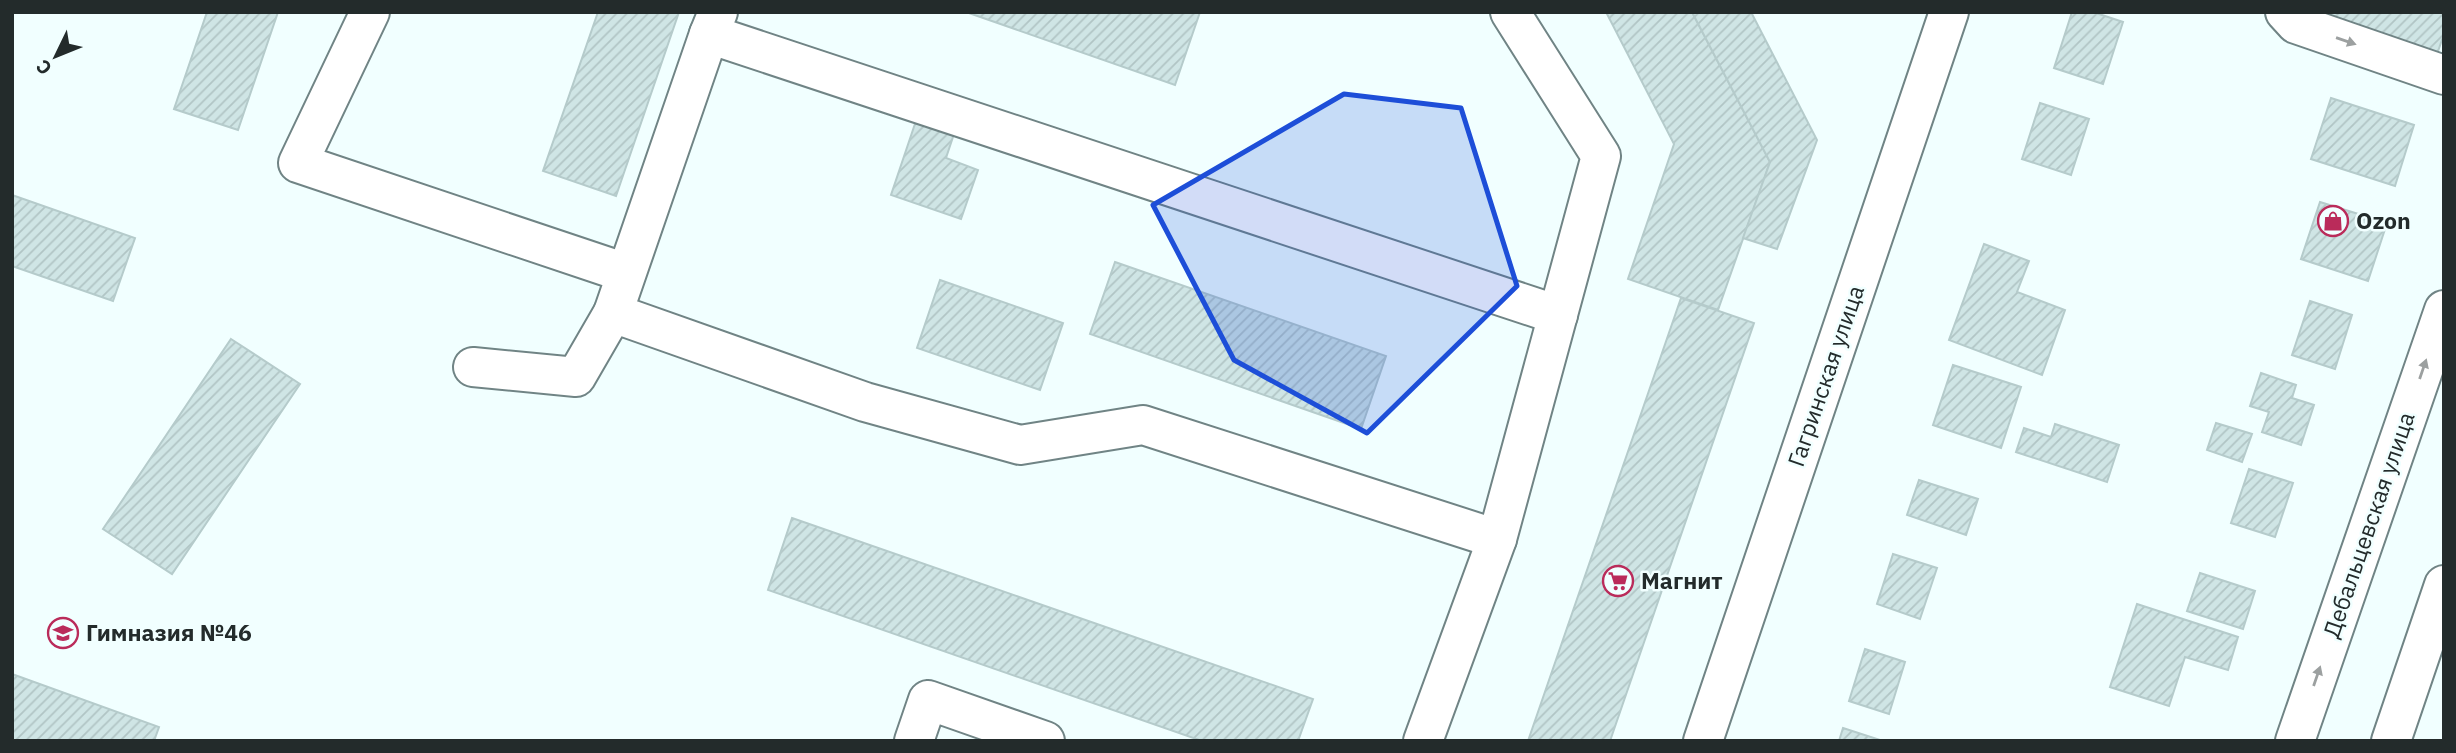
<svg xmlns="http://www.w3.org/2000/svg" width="2456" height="753" viewBox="0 0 2456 753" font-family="'IBM Plex Sans',sans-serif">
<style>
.building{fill:url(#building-hatch);stroke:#b5cbcb;stroke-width:2}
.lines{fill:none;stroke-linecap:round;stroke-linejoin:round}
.minor-casing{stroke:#708485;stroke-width:42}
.minor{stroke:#fff;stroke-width:38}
.oneway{fill:#9ca0a0}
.marked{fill:#1d4ed8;fill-opacity:0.2;stroke:#1d4ed8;stroke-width:5;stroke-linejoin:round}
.labels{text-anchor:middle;stroke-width:5;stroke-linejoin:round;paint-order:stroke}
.poi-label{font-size:23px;font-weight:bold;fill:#232b2b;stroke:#f1ffff;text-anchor:start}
.street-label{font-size:23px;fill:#232b2b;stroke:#f1ffff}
</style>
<defs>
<pattern id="building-hatch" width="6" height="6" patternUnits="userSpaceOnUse" patternTransform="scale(1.75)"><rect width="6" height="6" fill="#cfe5e5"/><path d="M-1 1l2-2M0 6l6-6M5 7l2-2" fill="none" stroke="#b1c5c5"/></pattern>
</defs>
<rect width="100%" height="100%" fill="#f1ffff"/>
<g class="building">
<polygon points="207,12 278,12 238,130 174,109"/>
<polygon points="598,12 679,12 616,196 543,171"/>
<polygon points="966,12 1200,12 1175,85"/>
<polygon points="1606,12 1692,12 1770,162 1718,310 1628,279 1674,144"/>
<polygon points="1692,12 1751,12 1817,140 1777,249 1743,238 1770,162"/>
<polygon points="2072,12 2093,12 2123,22 2103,84 2054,68"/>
<polygon points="2309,12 2444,12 2444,34 2436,57"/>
<polygon points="2331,98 2414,125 2395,186 2311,159"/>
<polygon points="2040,103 2089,119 2071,175 2022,159"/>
<polygon points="921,106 959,119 946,158 978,170 961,219 891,195"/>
<polygon points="12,195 135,238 113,301 12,266"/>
<polygon points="2320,202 2387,223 2368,281 2301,259"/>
<polygon points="1984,244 2029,261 2017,292 2065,310 2042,375 1949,340"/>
<polygon points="1115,262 1386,356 1361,429 1090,334"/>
<polygon points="940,280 1063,323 1040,390 917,348"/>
<polygon points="1681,298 1754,323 1610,741 1528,741"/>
<polygon points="2310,301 2352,315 2335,369 2292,355"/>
<polygon points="231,339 300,384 172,574 103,529"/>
<polygon points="1953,365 2021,387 2001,448 1933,425"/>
<polygon points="2261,373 2296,385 2292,398 2314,405 2301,445 2262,432 2269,412 2250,406"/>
<polygon points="2216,423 2252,434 2242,462 2207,450"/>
<polygon points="2055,424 2119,445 2107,482 2016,452 2024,428 2051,437"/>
<polygon points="2249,469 2293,483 2275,537 2231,523"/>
<polygon points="1919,480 1978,499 1966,535 1907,515"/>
<polygon points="792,518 1313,699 1298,741 1202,741 768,590"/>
<polygon points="1893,554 1937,568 1920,619 1877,604"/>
<polygon points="2200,573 2255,591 2243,629 2187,611"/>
<polygon points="2137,604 2238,637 2228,670 2185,657 2169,706 2110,687"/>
<polygon points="1865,649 1905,662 1889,714 1849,701"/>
<polygon points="12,674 159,727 154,741 12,741"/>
<polygon points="1843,728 1880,740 1880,741 1839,741"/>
</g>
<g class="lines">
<g class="minor-casing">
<g id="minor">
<polyline points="370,12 298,163 626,273"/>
<polyline points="718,12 709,34 1558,315"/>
<polyline points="2285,12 2296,24 2444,75"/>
<polyline points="709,34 613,313 865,402 1020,445 1143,425 1497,539"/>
<polyline points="473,367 576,377 613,313"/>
<polyline points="914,741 928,700 1045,741"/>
<polyline points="1423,741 1497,539 1601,156 1510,12"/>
<polyline points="1703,741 1949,12"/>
<polyline points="2295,741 2444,310"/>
<polyline points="2391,741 2444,585"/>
</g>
</g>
<use href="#minor" class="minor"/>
</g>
<defs><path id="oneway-solid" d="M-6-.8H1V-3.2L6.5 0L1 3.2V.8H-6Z" transform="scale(1.75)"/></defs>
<g class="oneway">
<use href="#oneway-solid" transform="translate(2346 41) rotate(19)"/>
<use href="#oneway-solid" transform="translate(2423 369) rotate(-71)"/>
<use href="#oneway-solid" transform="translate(2317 676) rotate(-71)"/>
</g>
<path class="marked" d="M 1344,94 L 1461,108 L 1517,286 L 1367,433 L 1234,360 L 1153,205 Z"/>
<defs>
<g id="shop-ring" transform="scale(1.575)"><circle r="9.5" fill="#f1ffff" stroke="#ba2b5a" stroke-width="1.5"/><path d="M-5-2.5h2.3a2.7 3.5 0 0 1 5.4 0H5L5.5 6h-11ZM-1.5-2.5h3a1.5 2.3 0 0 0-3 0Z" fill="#ba2b5a"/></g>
<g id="supermarket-ring" transform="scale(1.575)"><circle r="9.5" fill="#f1ffff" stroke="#ba2b5a" stroke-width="1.5"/><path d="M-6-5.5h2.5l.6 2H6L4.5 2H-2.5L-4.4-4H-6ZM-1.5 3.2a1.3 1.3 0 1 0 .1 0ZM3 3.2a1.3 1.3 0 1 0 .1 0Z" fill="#ba2b5a"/></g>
<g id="school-ring" transform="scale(1.575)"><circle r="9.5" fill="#f1ffff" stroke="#ba2b5a" stroke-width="1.5"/><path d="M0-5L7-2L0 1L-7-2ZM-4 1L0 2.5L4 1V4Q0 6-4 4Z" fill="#ba2b5a"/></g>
</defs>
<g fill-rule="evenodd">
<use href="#shop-ring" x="2333" y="221"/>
<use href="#supermarket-ring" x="1618" y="581"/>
<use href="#school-ring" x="63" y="633"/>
</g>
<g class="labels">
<g class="poi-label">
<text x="2356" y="229">Ozon</text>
<text x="1641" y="589">Магнит</text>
<text x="86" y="641">Гимназия №46</text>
</g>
<g class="street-label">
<text transform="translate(1826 376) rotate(-71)" y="8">Гагринская улица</text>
<text transform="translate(2369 525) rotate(-71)" y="8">Дебальцевская улица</text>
</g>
</g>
<rect width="2456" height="753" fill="none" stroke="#232b2b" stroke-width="28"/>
<g transform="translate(56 56) rotate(227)" stroke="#f1ffff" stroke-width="5" paint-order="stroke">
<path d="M0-5L12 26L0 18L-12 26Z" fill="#232b2b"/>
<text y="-10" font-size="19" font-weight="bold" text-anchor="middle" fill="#232b2b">С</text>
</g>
</svg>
